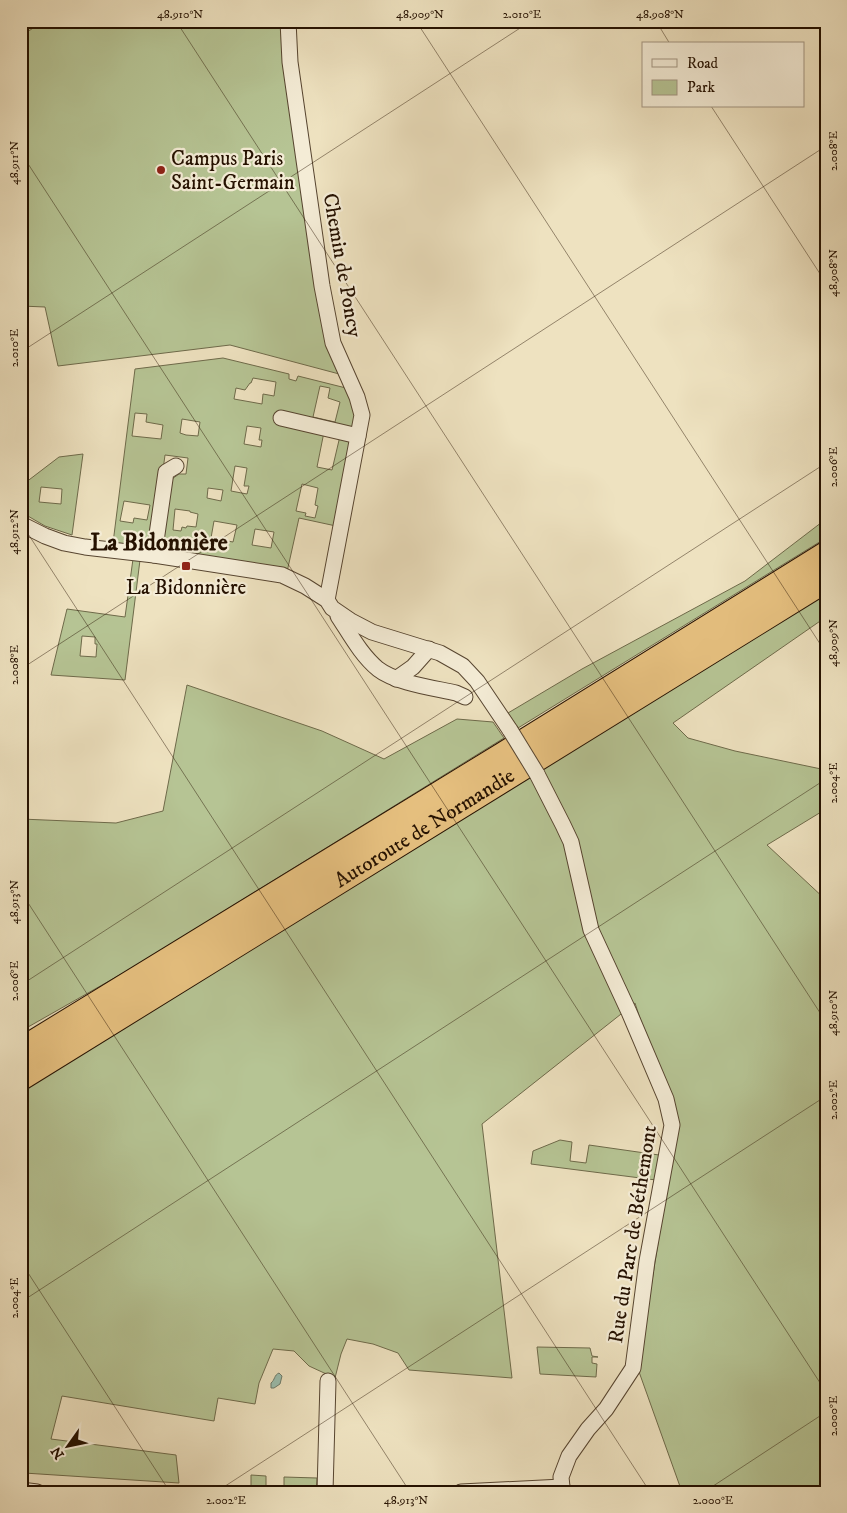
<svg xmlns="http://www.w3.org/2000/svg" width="847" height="1513" viewBox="0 0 847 1513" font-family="'IM FELL DW Pica',serif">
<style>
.green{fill:#b6c494;stroke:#6e6a4a;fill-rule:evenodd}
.water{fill:#9abeae;stroke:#6b7968}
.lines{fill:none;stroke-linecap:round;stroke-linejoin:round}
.street-casing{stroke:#574530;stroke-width:17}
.highway-casing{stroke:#251100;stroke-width:28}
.street{stroke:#f4ecd6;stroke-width:15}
.highway{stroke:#e7c180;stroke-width:26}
.street-bridge-casing{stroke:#574530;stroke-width:17;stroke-linecap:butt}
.street-bridge{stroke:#f4ecd6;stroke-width:15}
.ticks{fill:none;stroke:#251100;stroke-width:1;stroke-opacity:0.45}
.poi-dot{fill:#8f2418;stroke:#f4ecd6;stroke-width:2}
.labels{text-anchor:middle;stroke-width:4.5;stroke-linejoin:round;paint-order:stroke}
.poi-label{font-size:21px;fill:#251100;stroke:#f4ecd6;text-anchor:start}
.street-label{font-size:21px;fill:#251100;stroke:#f4ecd6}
.quarter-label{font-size:24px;font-weight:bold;fill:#251100;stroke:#f4ecd6}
.neatline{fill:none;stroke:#251100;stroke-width:2}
.ticks-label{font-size:12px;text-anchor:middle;fill:#251100}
</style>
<rect width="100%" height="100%" fill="#eee2c0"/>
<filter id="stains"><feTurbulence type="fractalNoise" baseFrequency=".004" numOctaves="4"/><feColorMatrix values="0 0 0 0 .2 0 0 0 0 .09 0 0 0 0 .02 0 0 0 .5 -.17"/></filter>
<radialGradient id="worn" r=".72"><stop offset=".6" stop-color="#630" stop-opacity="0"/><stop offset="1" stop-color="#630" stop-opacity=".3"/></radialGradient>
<g class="green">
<polygon points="21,21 283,21 343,375 230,345 58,366 45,307 21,306"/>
<path d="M 223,358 L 289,374 L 289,379 L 296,381 L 298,376 L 350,389 L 359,418 L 355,432 L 275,417 L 280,426 L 284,423 L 324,432 L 317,467 L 332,470 L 340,436 L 354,439 L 336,526 L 299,518 L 287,572 L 160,550 L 169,481 L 179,474 L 186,474 L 188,458 L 165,455 L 154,538 L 148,542 L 147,548 L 113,543 L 135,369 ZM 253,378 L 276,382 L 274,396 L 263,394 L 262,404 L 234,399 L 236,388 L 245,390 L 250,383 L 251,383 ZM 320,386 L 330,388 L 328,398 L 340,402 L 335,422 L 313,417 ZM 135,413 L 147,414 L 146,422 L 163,425 L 161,439 L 132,436 ZM 182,419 L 200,422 L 198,436 L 186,435 L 180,433 ZM 247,426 L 261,428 L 259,440 L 262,440 L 261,447 L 244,444 ZM 235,466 L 247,468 L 244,486 L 249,486 L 247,494 L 231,491 ZM 302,484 L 318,488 L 315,505 L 318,506 L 315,518 L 305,516 L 306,513 L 296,511 ZM 208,488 L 223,490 L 221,501 L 207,498 ZM 124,501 L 150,505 L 147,520 L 134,518 L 133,523 L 120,521 ZM 175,509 L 190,511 L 190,512 L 198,514 L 196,527 L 187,526 L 186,528 L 182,527 L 181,531 L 173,530 ZM 214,521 L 237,525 L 233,542 L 211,538 ZM 255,529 L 274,532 L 271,548 L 252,545 Z"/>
<path d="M 83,454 L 72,535 L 45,526 L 21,512 L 21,486 L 59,457 ZM 41,487 L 62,489 L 61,504 L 39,502 Z"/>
<polygon points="826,519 826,538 518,728 508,713 582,669 745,581"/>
<path d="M 133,559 L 140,560 L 125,680 L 51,675 L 67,609 L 125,617 ZM 82,636 L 95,637 L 95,644 L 97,644 L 96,657 L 80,656 Z"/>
<polygon points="826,591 826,617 673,723 688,738 735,751 826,770 826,809 767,845 826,900 826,1492 682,1492 638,1369 676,1130 635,1003 482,1124 512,1378 409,1370 398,1353 373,1344 347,1339 341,1354 335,1378 309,1366 294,1351 273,1349 259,1383 255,1404 218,1398 214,1421 62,1396 51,1439 176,1455 179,1483 24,1473 23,1482 21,1482 21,1092 543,769"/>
<polygon points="187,685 322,731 384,759 457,719 493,722 504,738 132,968 21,1031 21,819 116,823 163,811"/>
<polygon points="560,1140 572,1142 570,1161 586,1163 589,1145 659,1155 656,1180 531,1164 533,1151"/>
<polygon points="537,1347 590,1348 592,1356 598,1357 592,1357 592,1363 597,1364 596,1377 540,1374"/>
<polygon points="251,1475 266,1476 266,1492 251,1492"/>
<polygon points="284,1477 317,1478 316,1492 278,1492 278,1488 284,1487"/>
</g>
<path class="water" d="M 279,1373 L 282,1376 L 280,1384 L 274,1388 L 271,1388 L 271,1383 C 275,1380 274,1375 279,1373 Z"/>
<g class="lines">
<g class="street-casing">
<g id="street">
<polyline points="288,21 290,62 322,286 333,343 357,397 362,415 327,600"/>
<polyline points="281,418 358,436"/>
<polyline points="21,524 45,536 64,543 85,547 154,555 282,575 305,586 327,600 332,608 351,621 372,632 440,653 463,666 477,681 510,730"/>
<polyline points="154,555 166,472 176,466"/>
<path d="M 338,616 C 350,634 361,655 378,669 C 396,683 434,688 456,693 L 465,697"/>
<polyline points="396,679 413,667 429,649"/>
<polyline points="537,774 563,825 571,842 591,930 629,1012 666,1099 672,1125 647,1261 633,1368 606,1409 588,1429 569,1456 561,1477 562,1487 565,1492"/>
<polyline points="21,1490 37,1492"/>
<polyline points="325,1492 328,1381"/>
<polyline points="461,1492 562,1487"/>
</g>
</g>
<g class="highway-casing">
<g id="highway">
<polyline points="21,1051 504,755 826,555"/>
<path id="s1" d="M 21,1077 L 826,579"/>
</g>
</g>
<use href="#street" class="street"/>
<use href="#highway" class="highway"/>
<g class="street-bridge-casing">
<polyline id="street-bridge" points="510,730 537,774"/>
</g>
<use href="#street-bridge" class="street-bridge"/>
</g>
<path class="ticks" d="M 176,21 L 826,1022M 416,21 L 826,653M 656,21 L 670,44M 21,36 L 44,21M 711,106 L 826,283M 21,153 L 826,1392M 21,352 L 531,21M 21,523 L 650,1492M 21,669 L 826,146M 21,892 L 410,1492M 21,985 L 826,463M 21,1262 L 170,1492M 21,1302 L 826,779M 216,1492 L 826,1096M 704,1492 L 826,1412"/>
<g class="poi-dot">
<circle cx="161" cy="170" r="5"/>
<rect x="181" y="561" width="10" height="10" rx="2.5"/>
</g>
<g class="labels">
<g class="poi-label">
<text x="171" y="165">Campus Paris<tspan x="171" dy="24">Saint-Germain</tspan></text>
<text x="186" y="594" text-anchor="middle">La Bidonnière</text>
</g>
<g class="street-label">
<text transform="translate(343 265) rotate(80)" y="7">Chemin de Poncy</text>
<text dy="7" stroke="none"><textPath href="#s1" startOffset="474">Autoroute de Normandie</textPath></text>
<text transform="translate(632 1234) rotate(-81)" y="7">Rue du Parc de Béthemont</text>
</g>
<g class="quarter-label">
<text x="159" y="550">La Bidonnière</text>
</g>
</g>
<rect width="847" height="1513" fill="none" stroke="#eee2c0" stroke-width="55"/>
<rect x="642" y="42" width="162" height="65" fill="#f4ecd6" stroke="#a19480"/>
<rect x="652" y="59" width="25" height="8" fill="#f4ecd6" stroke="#a19480"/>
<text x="687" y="68" font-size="15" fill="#251100">Road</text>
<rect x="652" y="80" width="25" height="15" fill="#b6c494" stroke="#a19480"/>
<text x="687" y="92" font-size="15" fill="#251100">Park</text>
<g transform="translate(68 1446) rotate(237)" stroke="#f4ecd6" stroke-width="4" paint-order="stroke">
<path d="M0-4L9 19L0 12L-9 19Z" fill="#251100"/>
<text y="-8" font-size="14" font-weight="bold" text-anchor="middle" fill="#251100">N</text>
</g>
<rect x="28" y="28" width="792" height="1458" class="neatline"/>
<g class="ticks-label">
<text x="180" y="18">48.910°N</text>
<text x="420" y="18">48.909°N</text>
<text x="522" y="18">2.010°E</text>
<text x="660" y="18">48.908°N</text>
<text transform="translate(833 151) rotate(-90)" y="4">2.008°E</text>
<text transform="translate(14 163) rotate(-90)" y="4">48.911°N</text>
<text transform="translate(833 273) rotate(-90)" y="4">48.908°N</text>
<text transform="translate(14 348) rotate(-90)" y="4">2.010°E</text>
<text transform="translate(833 467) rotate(-90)" y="4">2.006°E</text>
<text transform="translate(14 532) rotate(-90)" y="4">48.912°N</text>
<text transform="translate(833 643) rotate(-90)" y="4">48.909°N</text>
<text transform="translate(14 665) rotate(-90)" y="4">2.008°E</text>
<text transform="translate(833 783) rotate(-90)" y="4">2.004°E</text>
<text transform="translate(14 902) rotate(-90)" y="4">48.913°N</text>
<text transform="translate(14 981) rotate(-90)" y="4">2.006°E</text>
<text transform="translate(833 1013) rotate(-90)" y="4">48.910°N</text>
<text transform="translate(833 1100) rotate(-90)" y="4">2.002°E</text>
<text transform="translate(14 1298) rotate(-90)" y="4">2.004°E</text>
<text transform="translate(833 1416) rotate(-90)" y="4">2.000°E</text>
<text x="226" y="1504">2.002°E</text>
<text x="406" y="1504">48.913°N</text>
<text x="713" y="1504">2.000°E</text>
</g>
<rect width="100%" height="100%" filter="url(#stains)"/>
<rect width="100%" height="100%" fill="url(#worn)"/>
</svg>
